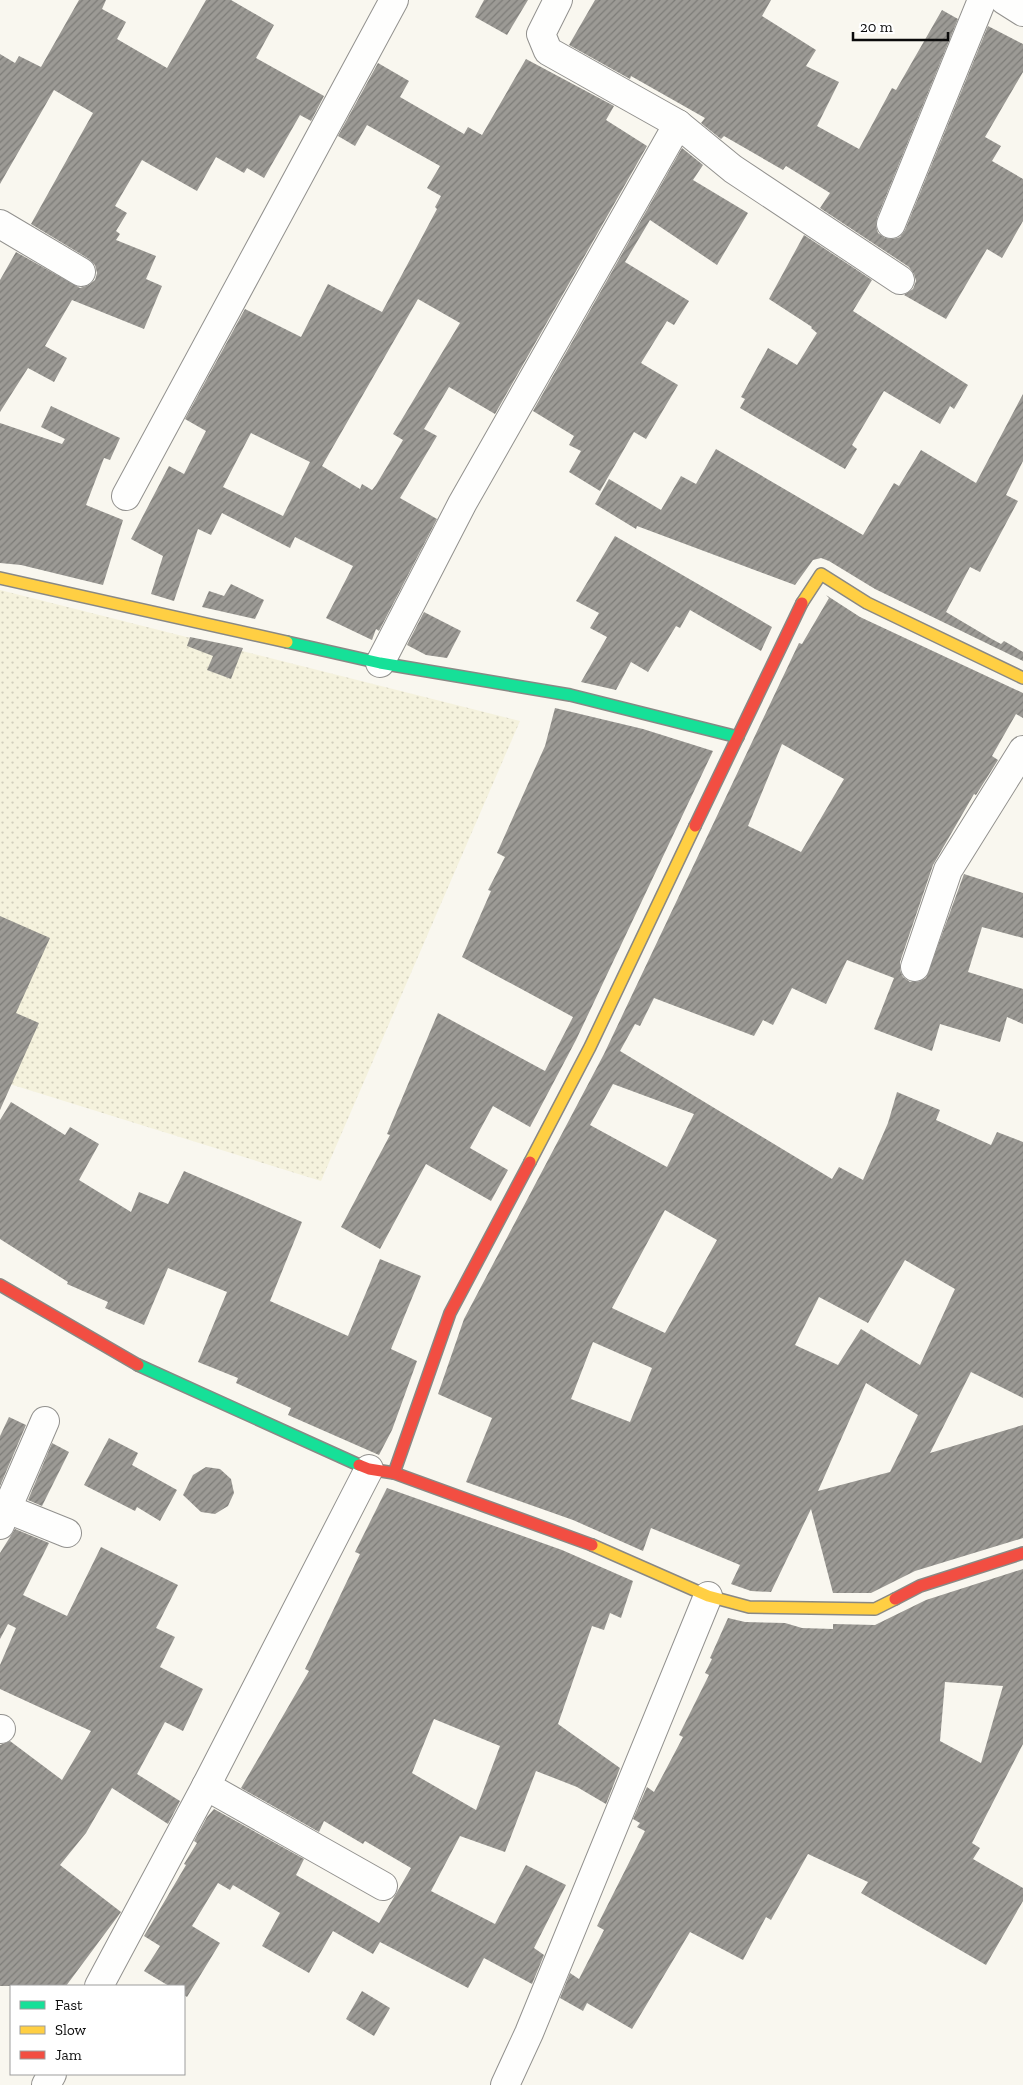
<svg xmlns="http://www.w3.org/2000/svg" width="1023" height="2085" viewBox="0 0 1023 2085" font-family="'Zilla Slab',serif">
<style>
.farmland{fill:url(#farmland-dots)}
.building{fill:url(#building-hatch);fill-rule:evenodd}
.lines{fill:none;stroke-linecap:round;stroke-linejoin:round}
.street-casing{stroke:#92918e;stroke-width:30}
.fast-casing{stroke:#898884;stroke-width:14}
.slow-casing{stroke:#898884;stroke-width:14}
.jam-casing{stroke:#898884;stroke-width:14}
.street{stroke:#fefefd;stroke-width:28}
.fast{stroke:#16e098;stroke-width:11}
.slow{stroke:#ffcf43;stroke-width:11}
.jam{stroke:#f24e42;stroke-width:11}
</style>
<defs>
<pattern id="farmland-dots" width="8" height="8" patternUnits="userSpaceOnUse" patternTransform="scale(1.25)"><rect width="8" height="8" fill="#f5f2dd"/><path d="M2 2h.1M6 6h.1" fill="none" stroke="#d1cebc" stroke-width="1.8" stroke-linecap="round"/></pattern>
<pattern id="building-hatch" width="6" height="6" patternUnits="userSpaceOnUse" patternTransform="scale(1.25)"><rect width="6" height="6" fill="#9c9a95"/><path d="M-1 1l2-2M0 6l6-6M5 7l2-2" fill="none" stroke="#7d7c78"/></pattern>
</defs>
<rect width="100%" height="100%" fill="#f9f7ef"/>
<polygon class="farmland" points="0,590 520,721 321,1181 0,1081"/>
<g class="building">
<polygon points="79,0 106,0 102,9 126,22 117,39 167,68 206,0 231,0 274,25 256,58 324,96 311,121 300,115 264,178 247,168 244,173 216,157 197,191 142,160 115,206 127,213 116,231 120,234 116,240 156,256 146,279 162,286 144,329 72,300 45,346 67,358 54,382 28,368 0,412 0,280 16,252 80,288 89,285 95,280 97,273 95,265 89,259 31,224 93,113 54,90 0,184 0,54 15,63 19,56 41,67"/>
<polygon points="484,0 528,0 507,35 475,17"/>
<polygon points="595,0 771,0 762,16 816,50 806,66 839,82 817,126 859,149 892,88 896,90 942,10 958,19 877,218 876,226 878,233 885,238 893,239 900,237 905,230 988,26 1023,44 1023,72 985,137 1001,146 992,161 1023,179 1023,221 1002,258 987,249 946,319 904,295 913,289 916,281 914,274 909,267 820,208 830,193 786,166 783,170 724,136 721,139 701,123 705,118 631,76 630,79 569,45"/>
<path d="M 526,59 L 614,106 L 606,120 L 647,146 L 495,414 L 449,387 L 424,429 L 437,436 L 400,498 L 437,519 L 379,631 L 376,629 L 372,640 L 326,618 L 353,566 L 295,537 L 290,548 L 222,513 L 211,535 L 198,529 L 174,601 L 151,594 L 163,556 L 131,539 L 169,466 L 184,474 L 206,431 L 185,419 L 245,309 L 301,337 L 328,284 L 382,312 L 437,209 L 435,207 L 441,196 L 427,188 L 440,166 L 367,125 L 355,146 L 338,136 L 378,63 L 409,81 L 400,97 L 464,134 L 468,127 L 482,135 ZM 418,299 L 460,323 L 393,434 L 403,440 L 376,485 L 372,490 L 362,484 L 360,489 L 322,466 ZM 251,433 L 310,462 L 283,516 L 223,487 Z"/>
<polygon points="682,148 703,165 693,180 748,213 717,265 650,220 625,262 689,301 674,325 667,321 641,363 678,385 646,439 634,432 600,491 569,472 581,451 569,445 574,436 533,411"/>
<polygon points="804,235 872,280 853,311 968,385 954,409 950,406 940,424 884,391 852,445 857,449 845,469 740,408 745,399 741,397 768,348 797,365 817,333 811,328 812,327 769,299"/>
<polygon points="1023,394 1023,461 1006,495 1018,501 980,572 970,567 946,612 990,638 1001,644 1004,641 1023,652 1023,661 875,589 829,561 821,558 813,560 795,585 637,526 636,529 595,504 609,479 661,510 681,476 696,484 716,449 863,535 894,483 899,486 921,450 976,483"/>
<polygon points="51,406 120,438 110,460 104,458 86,505 123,520 103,585 21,565 0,563 0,423 62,444 65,439 41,427"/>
<polygon points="615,536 772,627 761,651 690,610 680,628 676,626 648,672 631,662 616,690 581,682 607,637 590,628 599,613 576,601"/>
<polygon points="231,584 264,600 255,619 202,607 209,591 224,596"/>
<path d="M 826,595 L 860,617 L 1023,693 L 1023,718 L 1016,714 L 992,756 L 998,760 L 976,795 L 974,794 L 933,865 L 900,962 L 900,970 L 903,977 L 910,982 L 918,982 L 926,978 L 964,874 L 1023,893 L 1023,938 L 982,927 L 968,972 L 1023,989 L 1023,1024 L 1007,1017 L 1000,1042 L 940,1024 L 932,1051 L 874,1029 L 894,978 L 847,960 L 826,1004 L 792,988 L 773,1025 L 763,1020 L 754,1036 L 654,998 L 640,1026 L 635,1024 L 620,1051 L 832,1179 L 839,1167 L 863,1180 L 888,1123 L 897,1092 L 940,1110 L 936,1120 L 991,1145 L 997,1132 L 1023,1142 L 1023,1398 L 971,1372 L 930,1453 L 1023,1425 L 1023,1538 L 915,1571 L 871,1593 L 833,1593 L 811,1509 L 771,1592 L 751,1591 L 731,1584 L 740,1565 L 651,1528 L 643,1551 L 573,1520 L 466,1482 L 492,1418 L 438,1394 L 464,1319 L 604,1054 L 799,643 L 802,644 L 829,598 ZM 782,744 L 844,779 L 801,852 L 748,826 ZM 613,1084 L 694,1114 L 667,1167 L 590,1125 ZM 665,1210 L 717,1240 L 665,1333 L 612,1308 ZM 905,1260 L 955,1289 L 920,1365 L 861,1329 L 838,1365 L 795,1345 L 819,1297 L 868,1323 ZM 593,1342 L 652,1368 L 630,1422 L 571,1399 ZM 866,1383 L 918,1415 L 890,1472 L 818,1491 Z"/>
<polygon points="424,612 461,631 447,658 426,655 407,645"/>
<polygon points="190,637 243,648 231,679 207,670 213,656 187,646"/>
<polygon points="555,708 643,729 713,751 576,1040 530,1127 493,1106 470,1148 508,1170 491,1201 426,1164 380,1249 341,1227 390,1135 387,1134 438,1013 545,1071 573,1017 462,957 491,891 488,890 505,857 497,853 545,746"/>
<polygon points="0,916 50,938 16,1013 39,1023 0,1110"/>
<polygon points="11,1102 65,1135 70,1127 99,1144 79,1180 131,1212 139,1192 168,1204 184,1171 302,1222 270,1301 348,1336 380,1259 421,1276 391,1349 417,1361 392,1430 379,1455 288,1415 291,1408 236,1383 238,1378 198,1362 227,1292 168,1268 144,1325 105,1308 108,1302 67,1284 68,1282 0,1239 0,1120"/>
<polygon points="9,1417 26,1425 0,1486 0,1436"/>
<polygon points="109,1438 138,1453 132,1465 177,1490 160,1521 137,1507 135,1511 84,1485"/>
<polygon points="52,1443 69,1452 42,1506 28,1500"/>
<polygon points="206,1467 220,1469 231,1479 234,1493 228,1506 215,1514 201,1512 183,1495 193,1475"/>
<path d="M 387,1488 L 562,1550 L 633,1581 L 621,1618 L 610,1613 L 604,1630 L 592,1626 L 558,1724 L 620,1768 L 606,1804 L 577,1787 L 536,1771 L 505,1852 L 460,1836 L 431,1891 L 495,1924 L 526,1865 L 566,1885 L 534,1948 L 544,1955 L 532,1984 L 484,1958 L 468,1988 L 380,1942 L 373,1954 L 333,1931 L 309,1973 L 262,1946 L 280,1913 L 233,1885 L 230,1890 L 218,1883 L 192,1926 L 220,1943 L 187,1997 L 184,1995 L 184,1986 L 169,1986 L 144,1971 L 160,1946 L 144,1936 L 186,1865 L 184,1864 L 197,1843 L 194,1841 L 207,1817 L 214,1809 L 304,1859 L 296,1875 L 379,1923 L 411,1868 L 365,1841 L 363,1844 L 324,1821 L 319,1832 L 241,1788 L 309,1671 L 305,1669 L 360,1554 L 355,1552 ZM 434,1719 L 500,1746 L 476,1810 L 412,1773 Z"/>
<polygon points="15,1529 49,1543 23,1595 67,1616 101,1547 178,1585 156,1628 175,1637 160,1667 203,1689 183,1731 165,1722 137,1774 180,1801 168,1824 112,1788 86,1833 60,1865 121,1912 66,1986 0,1986 0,1745 10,1741 62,1780 91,1731 0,1689 0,1665 16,1628 8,1624 0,1639 0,1553"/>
<path d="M 1023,1569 L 1023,1744 L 972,1843 L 980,1848 L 973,1859 L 1023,1888 L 1023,1901 L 986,1965 L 861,1893 L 868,1882 L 808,1854 L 771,1920 L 766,1917 L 743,1960 L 690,1932 L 632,2029 L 587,2003 L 583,2011 L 560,1998 L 570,1973 L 579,1979 L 604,1930 L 597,1926 L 645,1831 L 637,1827 L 640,1823 L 633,1819 L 647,1787 L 654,1792 L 683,1737 L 679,1735 L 709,1675 L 705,1673 L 712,1659 L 710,1658 L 728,1618 L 745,1622 L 785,1623 L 802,1628 L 833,1629 L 833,1624 L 875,1625 L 926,1600 ZM 945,1682 L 1003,1686 L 981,1763 L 940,1741 Z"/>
<polygon points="362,1991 390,2008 374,2036 346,2019"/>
</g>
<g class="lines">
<g class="street-casing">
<g id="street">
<polyline points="558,0 541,34 548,51 678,124 733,169 900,280"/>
<polyline points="1004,0 1023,12"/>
<polyline points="0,224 81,272"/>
<polyline points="891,224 982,0"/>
<polyline points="126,496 394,0"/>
<polyline points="380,663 462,504 678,124"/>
<polyline points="915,967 948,870 1023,750"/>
<polyline points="0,1506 67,1533"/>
<polyline points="0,1525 45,1421"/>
<polyline points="0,1729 1,1729"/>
<polyline points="206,1786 383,1886"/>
<polyline points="99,1986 206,1786 369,1469"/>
<polyline points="46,2085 52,2074"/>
<polyline points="505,2085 529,2033 708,1596"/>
</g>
</g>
<g class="fast-casing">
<g id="fast">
<polyline points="287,642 380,663 570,695 738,737"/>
<polyline points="138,1365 359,1465"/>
</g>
</g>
<g class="slow-casing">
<g id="slow">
<polyline points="0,578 287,642"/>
<polyline points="802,603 821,574 867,603 1023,678"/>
<polyline points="530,1162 590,1047 695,826"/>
<polyline points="592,1545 708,1596 749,1607 875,1609 895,1599"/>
</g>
</g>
<g class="jam-casing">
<g id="jam">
<polyline points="695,826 802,603"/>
<polyline points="0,1285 138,1365"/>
<polyline points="359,1465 369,1469 394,1473 592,1545"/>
<polyline points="394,1473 450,1313 530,1162"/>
<polyline points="895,1599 920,1586 1023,1553"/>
</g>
</g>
<use href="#street" class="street"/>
<use href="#fast" class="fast"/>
<use href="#slow" class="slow"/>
<use href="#jam" class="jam"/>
</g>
<rect x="10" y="1985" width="175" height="90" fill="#ffffff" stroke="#9d9d9d"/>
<rect x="20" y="2001" width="25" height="8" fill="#16e098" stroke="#9d9d9d"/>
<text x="55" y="2010" font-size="15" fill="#0b0b0b">Fast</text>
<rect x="20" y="2026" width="25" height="8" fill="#ffcf43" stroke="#9d9d9d"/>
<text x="55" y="2035" font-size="15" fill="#0b0b0b">Slow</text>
<rect x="20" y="2051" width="25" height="8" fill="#f24e42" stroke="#9d9d9d"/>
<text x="55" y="2060" font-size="15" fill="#0b0b0b">Jam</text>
<path d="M853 32v8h95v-8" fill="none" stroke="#0b0b0b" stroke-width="2.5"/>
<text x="860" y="32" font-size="15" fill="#0b0b0b" stroke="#ffffff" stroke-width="4" paint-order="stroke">20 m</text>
</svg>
